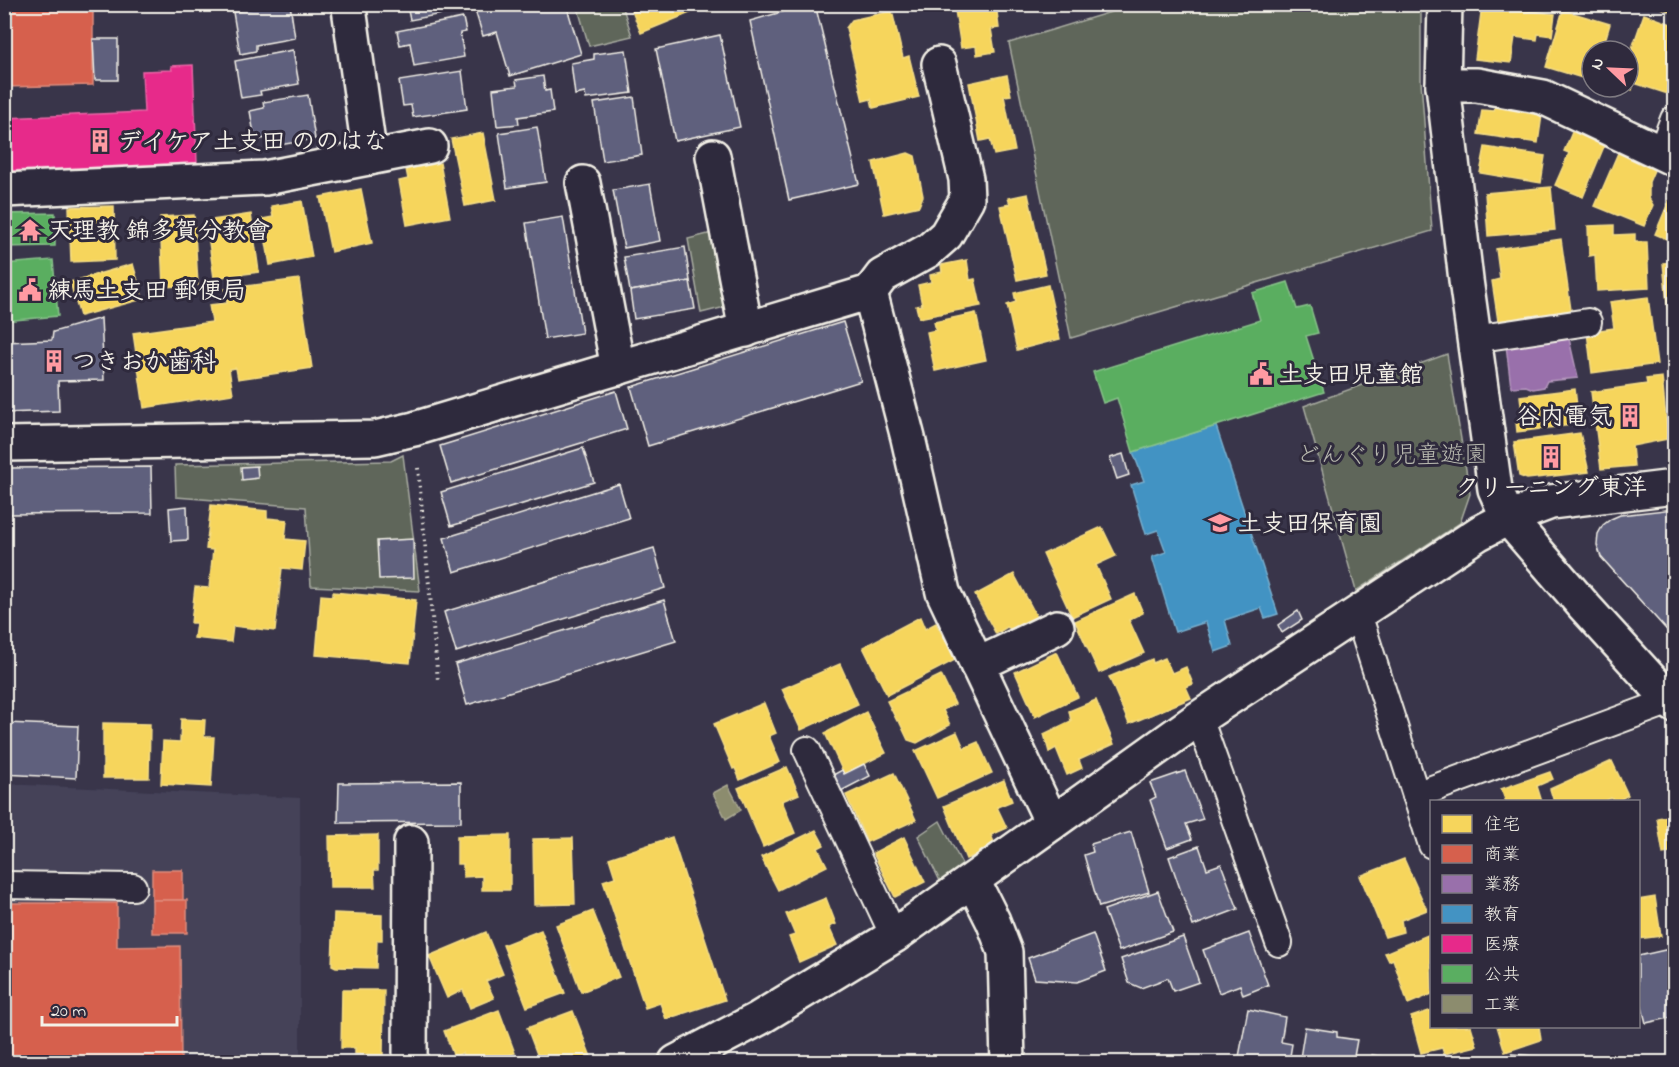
<svg xmlns="http://www.w3.org/2000/svg" width="1679" height="1067" viewBox="0 0 1679 1067" font-family="'Indie Flower','Klee One',sans-serif">
<style>
.built{fill:#444259}
.green{fill:#5e665a;stroke:#a9aca1;stroke-width:1.5}
.homes{fill:#f6d55c;stroke:#f5dd86;stroke-width:1.5}
.shops{fill:#d6604d;stroke:#df8c7c;stroke-width:1.5}
.offices{fill:#9970ab;stroke:#b497bd;stroke-width:1.5}
.schools{fill:#4393c3;stroke:#78afce;stroke-width:1.5}
.health{fill:#e7298a;stroke:#eb65a6;stroke-width:1.5}
.public{fill:#5aae61;stroke:#88c28a;stroke-width:1.5}
.industry{fill:#8c8c6e;stroke:#abaa93;stroke-width:1.5}
.building{fill:#5f607d;stroke:#f4f1e8;stroke-width:1.5}
.lines{fill:none;stroke-linecap:round;stroke-linejoin:round}
.service-casing{stroke:#f4f1e8;stroke-width:30}
.minor-casing{stroke:#f4f1e8;stroke-width:38}
.path{stroke:#f4f1e8;stroke-width:4;stroke-dasharray:1.5 4.5;stroke-linecap:butt}
.service{stroke:#2f2a3d;stroke-width:26}
.minor{stroke:#2f2a3d;stroke-width:33}
.labels{text-anchor:middle;stroke-width:6;stroke-linejoin:round;paint-order:stroke}
.poi-label{font-size:24px;font-weight:bold;fill:#f4f1e8;stroke:#2f2a3d;text-anchor:start}
.park-label{font-size:24px;fill:#b8b9af;stroke:#2f2a3d}
</style>
<rect width="100%" height="100%" fill="#39354a"/>
<filter id="ink" filterUnits="userSpaceOnUse"><feTurbulence type="fractalNoise" baseFrequency=".0167" numOctaves="2"/><feDisplacementMap in="SourceGraphic" scale="12" xChannelSelector="R" yChannelSelector="G"/><feConvolveMatrix kernelMatrix="1 2 1 2 8 2 1 2 1" color-interpolation-filters="sRGB"/></filter>
<g filter="url(#ink)">
<polygon class="built" points="5,784 300,798 300,1062 5,1062"/>
<g class="green">
<polygon points="1137,4 1421,5 1421,81 1432,231 1071,338 1009,43"/>
<polygon points="577,5 622,5 632,36 589,46"/>
<polygon points="720,231 733,305 701,313 688,239"/>
<polygon points="1447,354 1470,494 1460,523 1356,591 1304,406"/>
<polygon points="403,455 420,591 311,586 306,507 176,497 175,465 391,461"/>
<polygon points="940,821 963,866 941,883 918,836"/>
</g>
<g class="homes">
<polygon points="629,4 694,4 697,10 641,33"/>
<polygon points="706,4 731,4 708,12"/>
<polygon points="954,4 996,4 999,28 991,29 995,52 977,55 976,46 961,48"/>
<polygon points="1575,4 1607,4 1606,12"/>
<polygon points="1652,4 1674,4 1674,13"/>
<polygon points="1482,5 1555,14 1552,36 1538,34 1537,40 1515,37 1511,63 1475,59"/>
<polygon points="1563,10 1610,24 1602,51 1592,51 1592,81 1546,67"/>
<polygon points="892,11 903,58 909,56 919,97 873,108 871,99 863,101 846,28 852,20"/>
<polygon points="1644,14 1674,25 1674,96 1634,83 1632,90 1625,87 1628,87 1628,60"/>
<polygon points="1007,75 1011,95 1004,96 1015,151 994,155 990,139 980,141 969,83"/>
<polygon points="1496,102 1543,108 1538,143 1478,134 1482,110 1494,111"/>
<polygon points="1576,123 1608,137 1583,197 1555,185 1569,153 1564,151"/>
<polygon points="483,133 496,200 465,206 451,139"/>
<polygon points="1621,146 1658,161 1649,182 1649,198 1653,205 1644,226 1595,206"/>
<polygon points="1485,147 1545,156 1541,183 1480,173"/>
<polygon points="908,153 915,156 923,196 919,206 884,214 873,162"/>
<polygon points="440,163 450,217 407,225 399,181 408,179 406,169"/>
<polygon points="1551,187 1555,230 1488,236 1485,193"/>
<polygon points="361,189 372,243 331,252 320,197"/>
<polygon points="1674,189 1674,242 1655,234"/>
<polygon points="1028,194 1046,274 1017,280 1000,206 1010,204 1008,198"/>
<polygon points="302,201 312,257 270,265 262,219 273,217 271,206"/>
<polygon points="114,206 115,260 71,262 69,207"/>
<polygon points="251,214 259,272 214,278 206,221"/>
<polygon points="194,215 198,285 163,287 160,217"/>
<polygon points="1614,225 1614,235 1635,234 1635,242 1647,242 1649,288 1597,291 1595,255 1589,256 1588,226"/>
<polygon points="1561,239 1571,310 1498,321 1492,281 1500,279 1496,249"/>
<polygon points="967,260 970,280 975,279 981,306 919,318 916,306 922,305 918,285 931,282 930,275 942,272 941,265"/>
<polygon points="1674,262 1674,342 1671,343 1663,263"/>
<polygon points="133,264 143,299 80,316 70,282"/>
<polygon points="299,279 312,368 238,379 236,368 229,369 233,394 144,408 133,333 212,322 209,305 227,303 225,289"/>
<polygon points="1048,285 1060,339 1017,350 1007,305 1016,302 1014,293"/>
<polygon points="1648,297 1657,364 1592,373 1587,332 1614,328 1610,302"/>
<polygon points="976,313 986,360 935,371 927,332 936,330 934,322"/>
<polygon points="1662,377 1668,439 1632,446 1634,466 1601,469 1591,392 1647,384 1646,379"/>
<polygon points="1575,389 1579,424 1517,432 1516,422 1523,421 1520,396"/>
<polygon points="1580,433 1589,472 1527,479 1519,476 1514,442"/>
<polygon points="211,505 267,511 267,518 287,520 285,539 305,541 302,570 282,568 275,631 233,626 231,642 194,638 196,623 191,623 195,587 209,588 213,550 206,549"/>
<polygon points="1102,527 1116,556 1096,565 1111,599 1072,617 1043,554"/>
<polygon points="1014,574 1038,619 1015,631 1007,627 996,634 975,595"/>
<polygon points="333,592 416,600 410,663 316,655 321,595 333,596"/>
<polygon points="1135,594 1143,613 1129,620 1144,653 1099,673 1075,621"/>
<polygon points="920,617 925,629 936,623 955,660 887,695 863,647"/>
<polygon points="1057,652 1078,697 1035,717 1015,672"/>
<polygon points="1165,658 1172,673 1186,667 1193,684 1186,687 1191,698 1129,724 1109,677 1152,659 1153,663"/>
<polygon points="840,664 858,704 801,730 782,689"/>
<polygon points="941,675 955,704 943,710 950,725 917,743 908,740 899,721 897,721 887,701"/>
<polygon points="1096,700 1114,744 1079,760 1082,768 1067,775 1056,748 1049,752 1044,734 1071,721 1069,711"/>
<polygon points="764,703 776,733 769,736 780,762 740,780 735,768 733,769 714,724"/>
<polygon points="866,712 886,753 844,774 825,733"/>
<polygon points="181,719 205,720 204,737 214,737 211,787 161,784 163,741 180,742"/>
<polygon points="103,723 150,724 149,778 103,778"/>
<polygon points="957,732 964,748 978,742 992,773 937,798 915,751"/>
<polygon points="1612,761 1628,795 1616,802 1611,798 1603,802 1554,802 1550,789"/>
<polygon points="787,767 799,794 782,801 795,833 763,847 738,788"/>
<polygon points="1550,772 1553,779 1537,786 1542,802 1506,802 1501,789"/>
<polygon points="894,773 916,820 867,842 846,795"/>
<polygon points="1004,780 1012,801 997,807 1007,828 991,835 996,847 966,859 944,806"/>
<polygon points="1674,815 1674,852 1663,854 1657,818"/>
<polygon points="816,830 824,845 818,848 827,866 778,890 761,857"/>
<polygon points="378,835 378,870 374,870 375,887 330,887 329,836"/>
<polygon points="510,835 510,890 482,890 482,876 463,877 463,864 457,864 457,836"/>
<polygon points="672,837 725,1000 666,1019 660,1003 645,1008 603,881 615,877 609,858"/>
<polygon points="904,837 925,882 895,897 873,853"/>
<polygon points="573,838 575,904 534,905 533,839"/>
<polygon points="1404,859 1427,910 1401,920 1403,932 1385,937 1360,876"/>
<polygon points="1655,897 1661,936 1638,939 1638,900"/>
<polygon points="826,898 836,924 829,927 837,945 799,962 789,937 795,935 786,914"/>
<polygon points="593,911 619,977 581,992 556,925"/>
<polygon points="334,913 382,915 382,940 377,940 376,968 336,967 332,965"/>
<polygon points="541,930 565,993 527,1007 503,945"/>
<polygon points="486,932 503,974 486,981 494,998 470,1008 463,990 447,998 429,956"/>
<polygon points="1430,934 1432,994 1408,1004 1393,959 1389,961 1385,953"/>
<polygon points="342,990 384,990 383,1055 355,1054 355,1048 341,1048"/>
<polygon points="499,1010 515,1053 492,1062 466,1062 462,1053 454,1057 444,1031"/>
<polygon points="1432,1010 1432,1026 1471,1026 1477,1046 1444,1054 1442,1048 1421,1053 1411,1017"/>
<polygon points="573,1011 593,1062 540,1062 527,1028"/>
<polygon points="1497,1026 1539,1026 1541,1040 1505,1052"/>
</g>
<g class="shops">
<polygon points="4,4 93,4 93,85 4,87"/>
<rect x="152" y="870" width="31" height="30"/>
<rect x="152" y="900" width="35" height="33"/>
<polygon points="4,903 117,903 117,947 180,946 181,1062 4,1062"/>
</g>
<polygon class="offices" points="1569,339 1578,378 1547,381 1544,387 1533,389 1526,386 1511,387 1506,345"/>
<polygon class="schools" points="1216,426 1278,614 1265,618 1261,608 1225,620 1232,646 1215,652 1206,622 1175,632 1152,557 1166,552 1158,530 1146,534 1131,485 1144,481 1133,452"/>
<polygon class="health" points="193,65 197,163 4,171 4,118 144,112 142,71 172,70 171,66"/>
<g class="public">
<polygon points="55,213 55,246 4,247 4,214"/>
<polygon points="53,260 58,316 4,321 4,264"/>
<polygon points="1288,282 1297,309 1310,306 1318,333 1306,336 1324,392 1133,452 1117,398 1103,403 1093,372 1260,320 1252,293"/>
</g>
<polygon class="industry" points="728,785 741,810 726,819 713,793"/>
<g class="building">
<polygon points="275,4 290,4 295,38 256,45 256,51 240,54 233,12"/>
<polygon points="394,4 456,4 458,11 410,20 407,6 395,9"/>
<polygon points="484,4 566,4 581,54 510,76 497,32 483,36 474,7"/>
<polygon points="810,4 815,4 859,184 789,200 750,21"/>
<polygon points="463,18 466,32 460,33 464,57 414,66 410,43 400,45 397,31"/>
<polygon points="720,35 740,127 675,141 656,49"/>
<polygon points="93,39 118,39 118,80 95,80"/>
<polygon points="293,50 299,84 260,91 261,95 241,98 235,61"/>
<polygon points="626,50 632,93 586,99 585,93 575,95 571,63 594,59 594,54"/>
<polygon points="462,71 467,109 413,117 411,105 403,106 399,81"/>
<polygon points="543,76 545,91 550,90 553,112 518,117 519,124 497,126 493,89 517,86 516,80"/>
<polygon points="308,95 315,139 268,147 267,138 255,140 250,111 264,108 263,102"/>
<polygon points="634,97 642,155 603,161 594,103"/>
<polygon points="537,127 546,182 507,188 499,133"/>
<polygon points="650,184 660,241 624,248 613,190"/>
<polygon points="563,217 582,333 545,339 526,223"/>
<polygon points="685,247 690,281 630,291 624,257"/>
<polygon points="690,281 695,309 634,319 630,291"/>
<polygon points="101,318 104,380 58,381 59,411 4,413 4,342 52,340 53,332"/>
<polygon points="843,322 861,381 648,446 631,387"/>
<polygon points="616,391 627,429 451,483 440,446"/>
<polygon points="583,448 594,482 451,526 441,492"/>
<polygon points="1123,454 1129,475 1117,479 1110,458"/>
<polygon points="257,466 258,478 242,480 241,467"/>
<polygon points="151,467 152,513 4,514 4,468"/>
<polygon points="619,484 629,518 454,572 444,538"/>
<polygon points="187,506 188,540 171,541 169,508"/>
<polygon points="1674,509 1674,638 1601,557 1597,545 1598,534 1603,525 1611,519 1620,515"/>
<polygon points="413,539 414,578 379,579 377,541"/>
<polygon points="654,548 665,588 456,652 444,612"/>
<polygon points="664,600 676,641 467,705 455,664"/>
<polygon points="1298,611 1302,620 1282,633 1278,625"/>
<polygon points="6,723 78,726 76,778 4,774"/>
<polygon points="864,764 870,776 841,791 833,775 842,770 844,774"/>
<polygon points="1185,771 1203,819 1186,824 1192,839 1167,848 1150,800 1156,797 1150,783"/>
<polygon points="461,782 461,822 338,823 339,783"/>
<polygon points="1131,832 1149,892 1099,907 1084,855 1093,852 1091,844"/>
<polygon points="1199,846 1207,869 1221,864 1238,909 1193,926 1169,857"/>
<polygon points="1158,891 1173,932 1119,951 1104,910"/>
<polygon points="1249,933 1268,985 1243,995 1240,985 1219,993 1203,950"/>
<polygon points="1093,934 1106,971 1077,982 1035,979 1028,958"/>
<polygon points="1183,937 1199,982 1173,991 1168,978 1141,988 1129,983 1121,959"/>
<polygon points="1674,948 1674,1017 1646,1023 1638,991 1638,956"/>
<polygon points="1248,1009 1285,1017 1281,1042 1292,1044 1289,1062 1238,1062"/>
<polygon points="1305,1027 1337,1032 1337,1037 1357,1040 1353,1062 1307,1062 1308,1059 1300,1058"/>
<polygon points="1511,1054 1595,1062 1511,1062"/>
<polygon points="1372,1055 1418,1062 1371,1062"/>
</g>
<g class="lines">
<g class="service-casing">
<g id="service">
<polyline points="1661,153 1674,119"/>
<polyline points="1474,339 1588,322"/>
<polyline points="1358,614 1432,845"/>
<polyline points="1199,718 1279,943"/>
<polyline points="807,750 894,936"/>
<polyline points="1416,795 1670,701"/>
<polyline points="4,885 133,887"/>
</g>
</g>
<g class="minor-casing">
<g id="minor">
<polyline points="1445,4 1443,85 1466,280 1495,489 1508,518 1584,606 1674,705"/>
<polyline points="349,8 370,158"/>
<polyline points="1443,85 1477,85 1543,97 1674,159"/>
<polyline points="713,156 746,330"/>
<polyline points="583,183 618,368"/>
<polyline points="4,190 265,178 430,146"/>
<polyline points="870,292 882,276 929,250 946,235 967,199 966,179 939,64"/>
<polyline points="4,444 375,438 414,429 870,292 908,438 943,592 1052,823"/>
<polyline points="977,665 1057,627"/>
<polyline points="973,881 993,921 1005,952 1008,1062"/>
<polyline points="410,1062 411,842"/>
<polyline points="676,1062 758,1019 894,936 1199,718 1479,533 1508,518 1551,502 1674,487"/>
</g>
</g>
<polyline class="path" points="418,468 438,680"/>
<use href="#service" class="service"/>
<use href="#minor" class="minor"/>
</g>
</g>
<defs>
<g id="building-bare" transform="scale(1.8)"><path d="M-4-6H4V6H1V3H-1V6H-4ZM-2.5-4.3h1.7v1.8h-1.7ZM.8-4.3h1.7v1.8H.8ZM-2.5-1h1.7V.8h-1.7ZM.8-1h1.7V.8H.8Z" fill="#ff9aa2" stroke="#2f2a3d" stroke-width="2.5" paint-order="stroke"/></g>
<g id="temple-bare" transform="scale(1.8)"><path d="M0-6L5-2H3V0L6.5 2.5H4V6H1.5V3h-3V6H-4V2.5H-6.5L-3 0V-2H-5Z" fill="#ff9aa2" stroke="#2f2a3d" stroke-width="2.5" paint-order="stroke"/></g>
<g id="civic-bare" transform="scale(1.8)"><path d="M-.6-6.5H3V-4.5H.6V-3L4-1V1h2V6H-6V1h2V-1L-.6-3ZM-1.2 2.5V6h2.4V2.5Z" fill="#ff9aa2" stroke="#2f2a3d" stroke-width="2.5" paint-order="stroke"/></g>
<g id="school-bare" transform="scale(1.8)"><path d="M0-5L7-2L0 1L-7-2ZM-4 1L0 2.5L4 1V4Q0 6-4 4Z" fill="#ff9aa2" stroke="#2f2a3d" stroke-width="2.5" paint-order="stroke"/></g>
</defs>
<g fill-rule="evenodd">
<use href="#building-bare" x="100" y="141"/>
<use href="#temple-bare" x="30" y="230"/>
<use href="#civic-bare" x="30" y="290"/>
<use href="#building-bare" x="54" y="361"/>
<use href="#civic-bare" x="1261" y="374"/>
<use href="#building-bare" x="1630" y="416"/>
<use href="#building-bare" x="1551" y="457"/>
<use href="#school-bare" x="1220" y="523"/>
</g>
<g class="labels">
<g class="poi-label">
<text x="118" y="149">デイケア土支田 ののはな</text>
<text x="48" y="238">天理教 錦多賀分教會</text>
<text x="48" y="298">練馬土支田 郵便局</text>
<text x="72" y="369">つきおか歯科</text>
<text x="1279" y="382">土支田児童館</text>
<text x="1612" y="424" text-anchor="end">谷内電気</text>
<text x="1551" y="495" text-anchor="middle">クリーニング東洋</text>
<text x="1238" y="531">土支田保育園</text>
</g>
<g class="park-label">
<text x="1392" y="462">どんぐり児童遊園</text>
</g>
</g>
<rect width="1679" height="1067" fill="none" stroke="#2f2a3d" stroke-width="24"/>
<rect x="12" y="12" width="1655" height="1043" fill="none" stroke="#f4f1e8" stroke-width="2" filter="url(#ink)"/>
<rect x="1430" y="800" width="210" height="228" fill="#2f2a3d" stroke="#7e7a81" stroke-width="1.5"/>
<rect x="1442" y="815" width="30" height="18" fill="#f6d55c" stroke="#7e7a81" stroke-width="1.5"/>
<text x="1484" y="830" font-size="18" fill="#f4f1e8">住宅</text>
<rect x="1442" y="845" width="30" height="18" fill="#d6604d" stroke="#7e7a81" stroke-width="1.5"/>
<text x="1484" y="860" font-size="18" fill="#f4f1e8">商業</text>
<rect x="1442" y="875" width="30" height="18" fill="#9970ab" stroke="#7e7a81" stroke-width="1.5"/>
<text x="1484" y="890" font-size="18" fill="#f4f1e8">業務</text>
<rect x="1442" y="905" width="30" height="18" fill="#4393c3" stroke="#7e7a81" stroke-width="1.5"/>
<text x="1484" y="920" font-size="18" fill="#f4f1e8">教育</text>
<rect x="1442" y="935" width="30" height="18" fill="#e7298a" stroke="#7e7a81" stroke-width="1.5"/>
<text x="1484" y="950" font-size="18" fill="#f4f1e8">医療</text>
<rect x="1442" y="965" width="30" height="18" fill="#5aae61" stroke="#7e7a81" stroke-width="1.5"/>
<text x="1484" y="980" font-size="18" fill="#f4f1e8">公共</text>
<rect x="1442" y="995" width="30" height="18" fill="#8c8c6e" stroke="#7e7a81" stroke-width="1.5"/>
<text x="1484" y="1010" font-size="18" fill="#f4f1e8">工業</text>
<g transform="translate(1610 69) rotate(293)"><circle r="28" fill="#2f2a3d" stroke="#7e7a81" stroke-width="1.5"/>
<path d="M0-4.5L10 22L0 15L-10 22Z" fill="#ff9aa2"/>
<text y="-9" font-size="16" font-weight="bold" text-anchor="middle" fill="#f4f1e8">N</text>
</g>
<path d="M42 1016v9h135v-9" fill="none" stroke="#f4f1e8" stroke-width="3"/>
<text x="51" y="1016" font-size="18" fill="#f4f1e8" stroke="#2f2a3d" stroke-width="4.5" paint-order="stroke">20 m</text>
</svg>
